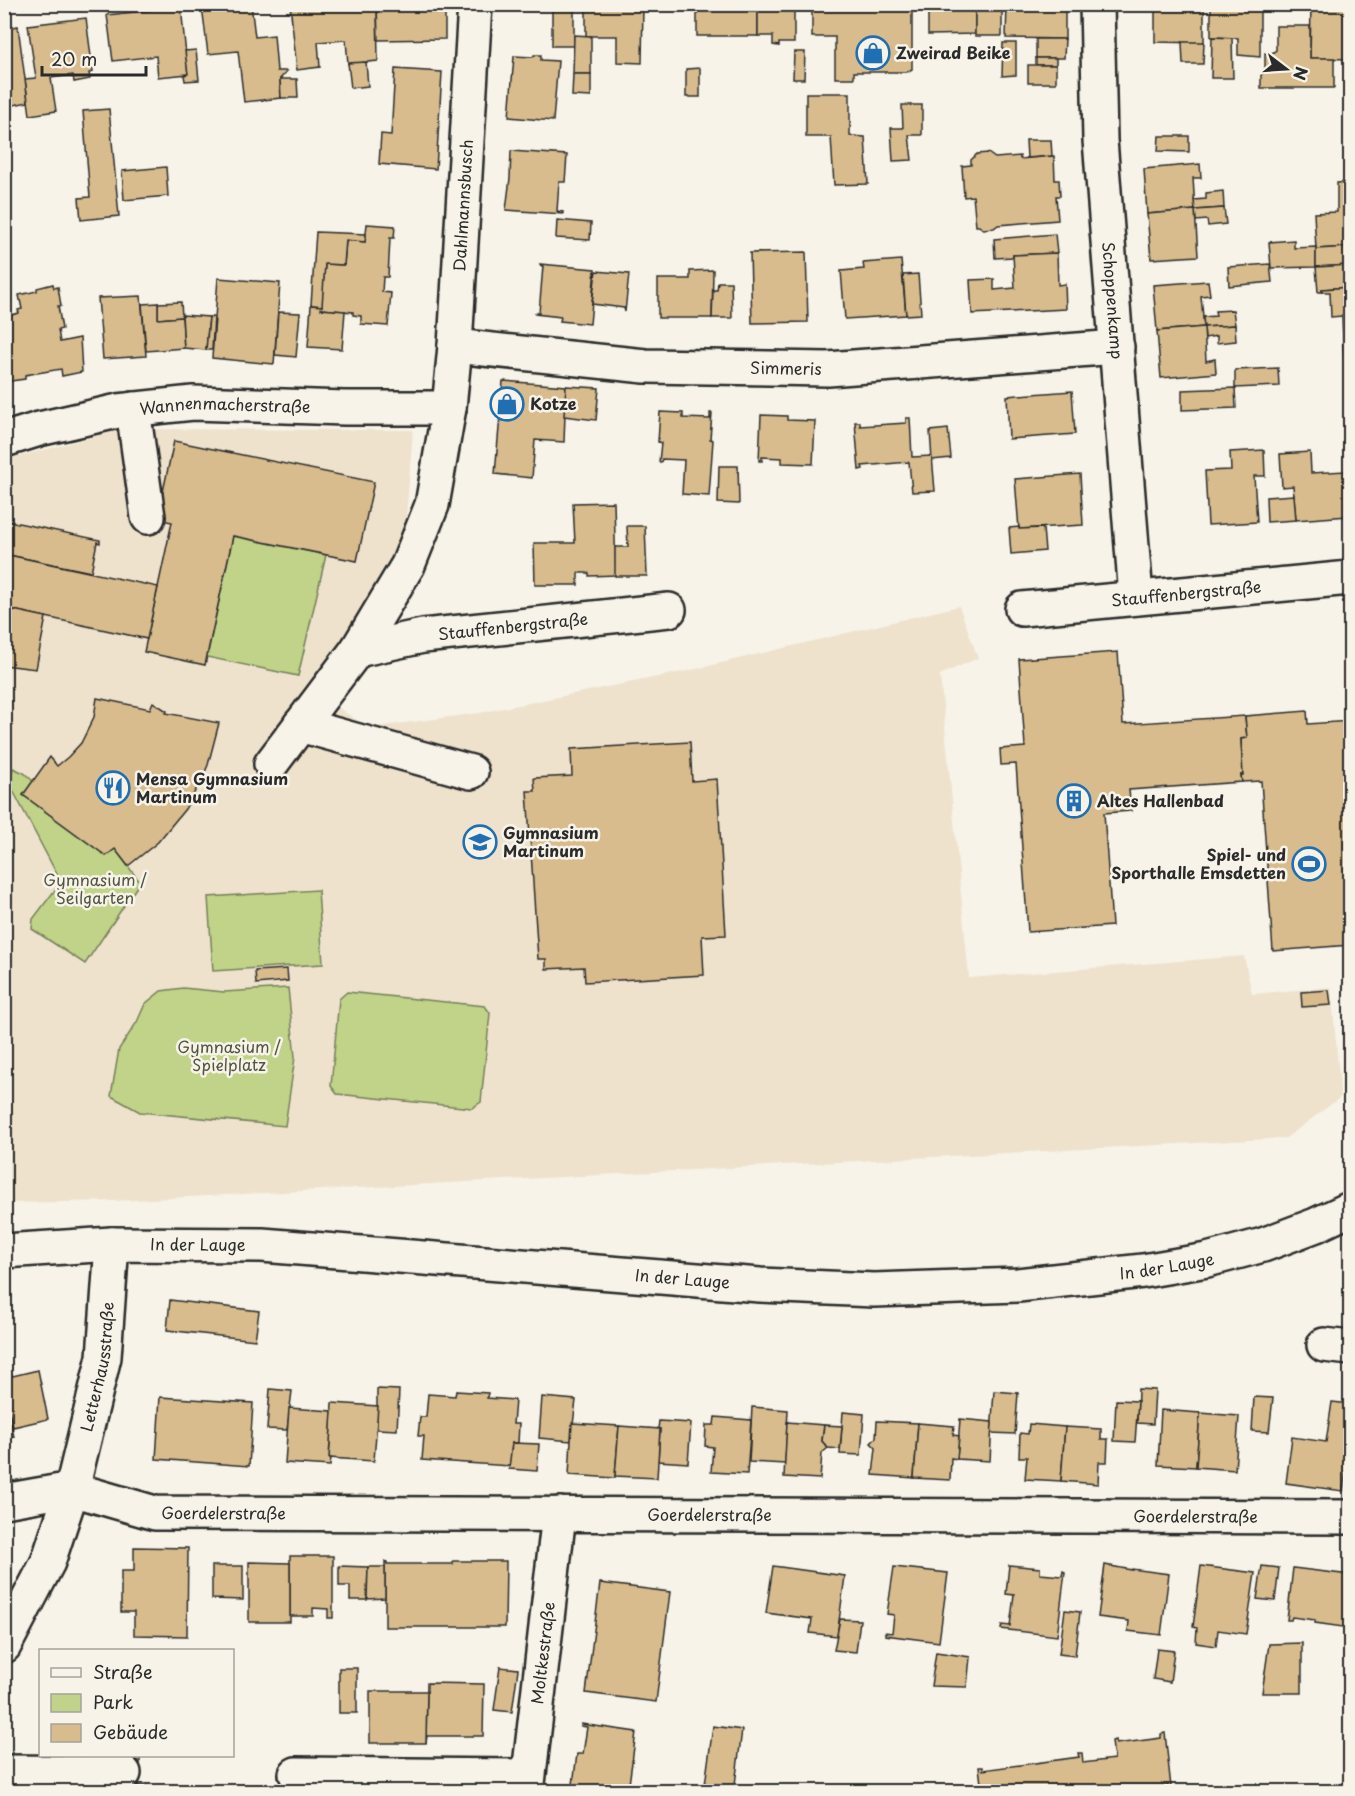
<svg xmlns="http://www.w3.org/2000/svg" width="1355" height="1796" viewBox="0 0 1355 1796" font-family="'Playpen Sans',sans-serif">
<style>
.built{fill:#eee2cd}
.green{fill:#c0d388;stroke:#767f5a;stroke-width:1.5}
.building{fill:#d8bc8d;stroke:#2b2b2b;stroke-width:1.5}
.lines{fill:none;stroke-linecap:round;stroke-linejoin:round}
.minor-casing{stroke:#2b2b2b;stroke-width:38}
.minor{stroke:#f7f3e8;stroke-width:33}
.labels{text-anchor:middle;stroke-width:5;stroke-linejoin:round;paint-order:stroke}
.poi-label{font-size:16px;font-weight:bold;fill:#2b2b2b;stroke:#f7f3e8;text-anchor:start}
.street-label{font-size:16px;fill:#2b2b2b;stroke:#f7f3e8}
.park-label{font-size:16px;fill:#505542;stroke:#f7f3e8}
</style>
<rect width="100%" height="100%" fill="#f7f3e8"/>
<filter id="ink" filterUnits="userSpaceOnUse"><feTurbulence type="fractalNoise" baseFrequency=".0167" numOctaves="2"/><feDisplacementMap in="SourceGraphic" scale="12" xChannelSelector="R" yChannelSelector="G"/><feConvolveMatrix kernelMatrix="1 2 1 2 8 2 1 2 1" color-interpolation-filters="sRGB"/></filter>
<g filter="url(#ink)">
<polygon class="built" points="123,429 413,430 405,531 378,588 353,629 311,689 368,728 479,713 692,670 959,606 978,658 940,675 969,978 1244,956 1252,994 1331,987 1341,1097 1286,1138 115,1201 5,1203 5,460"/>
<g class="green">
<polygon points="233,536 326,555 298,676 207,657"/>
<polygon points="13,768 24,773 33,781 23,795 115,849 140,882 85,964 32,929 33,919 61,882 9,783"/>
<polygon points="318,890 323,964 213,971 208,897"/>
<polygon points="183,988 224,992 288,988 295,1057 285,1126 140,1112 111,1096 119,1049 137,1022 145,1004 161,991"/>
<polygon points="347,992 485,1006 490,1013 481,1102 472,1108 337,1094 331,1086 339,999"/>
</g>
<g class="building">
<polygon points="216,4 251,4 255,37 274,35 277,71 287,71 280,79 281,98 244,102 238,51 208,54 202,6"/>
<polygon points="290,4 377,4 378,61 348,64 346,40 318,42 320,67 297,70"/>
<polygon points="377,4 445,4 445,39 378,40"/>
<polygon points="586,4 643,4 642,63 617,62 617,36 586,36"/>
<rect x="697" y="4" width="61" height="32"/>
<polygon points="758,4 794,4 794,43 779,43 779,46 773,45 773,36 758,36"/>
<polygon points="812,4 912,4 912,69 907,72 854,72 854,78 835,78 835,37 812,37"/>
<polygon points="928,4 975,4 975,34 928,35"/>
<rect x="975" y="4" width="27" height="32"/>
<polygon points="1007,4 1065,4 1065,39 1006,38"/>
<polygon points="1155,4 1204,4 1204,43 1155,42"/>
<polygon points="1211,4 1260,4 1260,57 1238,55 1238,38 1211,37"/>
<polygon points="1311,4 1350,4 1350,59 1310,58"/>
<polygon points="181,7 188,74 158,77 156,56 113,61 107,15"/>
<rect x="552" y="9" width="22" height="37"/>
<polygon points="86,18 93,72 89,73 90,79 74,82 73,75 51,78 56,111 30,115 25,79 36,78 28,25"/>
<polygon points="18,26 28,102 4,107 4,29"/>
<polygon points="1276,26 1310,26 1310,58 1334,58 1334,88 1261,88 1261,75 1265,71 1265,53 1272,53 1276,50"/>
<polygon points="574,35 591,36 591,74 573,74"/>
<polygon points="1212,37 1232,38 1233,78 1211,78"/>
<polygon points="1036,39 1065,39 1064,58 1036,58"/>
<polygon points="1182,42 1204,42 1203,64 1183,64"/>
<polygon points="1003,43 1016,43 1016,75 1002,76"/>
<polygon points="196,50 199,80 185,81 184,75 188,74 185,51"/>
<polygon points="794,52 805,52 804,79 793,79"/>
<polygon points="534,55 541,55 541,60 558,61 553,121 509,117 514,56 533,57"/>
<rect x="1036" y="58" width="20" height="7"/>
<polygon points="366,62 368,86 351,88 348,63"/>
<rect x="1028" y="65" width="28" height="18"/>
<polygon points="700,68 700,97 686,97 686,69"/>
<polygon points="395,69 442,72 436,169 379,164 381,134 391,135"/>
<polygon points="573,74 591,74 591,97 572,96"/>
<polygon points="280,79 297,79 298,98 281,98"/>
<polygon points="806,93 850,93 850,136 865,137 868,184 834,185 831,137 806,137"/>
<polygon points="902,105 922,105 922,135 909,135 912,160 893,161 891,128 903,128"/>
<polygon points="109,109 119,216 81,220 79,198 90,197 83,111"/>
<polygon points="1159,136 1189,136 1189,152 1158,151"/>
<polygon points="1026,140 1051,140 1052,156 1027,158"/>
<polygon points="511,151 567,155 565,182 559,182 557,211 563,212 563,214 506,210 510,178"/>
<polygon points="988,153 995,158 1020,156 1020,159 1054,156 1055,180 1059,180 1060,196 1056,196 1058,220 998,225 994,228 983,229 979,226 976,226 973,196 964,197 962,166 971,165 971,160 977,154"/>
<polygon points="1200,164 1201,178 1193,178 1195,210 1147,214 1144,169"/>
<polygon points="166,167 168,196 124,200 122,171"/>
<polygon points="1350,182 1350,247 1316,249 1314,213 1337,212 1337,183"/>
<polygon points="1223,191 1224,208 1195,210 1194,200 1206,199 1206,193"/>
<polygon points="1224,208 1226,224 1208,226 1207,220 1196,221 1195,210"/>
<polygon points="1195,210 1198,256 1151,259 1147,214"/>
<polygon points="557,220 591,223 590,240 556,238"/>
<polygon points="367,224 395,226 394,238 390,238 388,277 383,277 382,292 391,293 388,326 361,324 361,316 353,315 353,312 321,309 325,264 344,265 346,240 365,242"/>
<polygon points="316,232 366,234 365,242 346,240 344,265 325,264 322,306 311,305"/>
<polygon points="1055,234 1057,253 1013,255 1013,257 995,258 994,239"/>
<polygon points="1294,240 1294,248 1316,247 1316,267 1271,268 1269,242"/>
<polygon points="1350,247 1350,265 1316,267 1316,249"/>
<polygon points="806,252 808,322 752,323 750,253"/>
<polygon points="1057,253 1058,285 1065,284 1066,309 972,314 970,280 994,279 994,290 1015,288 1013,255"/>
<polygon points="901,260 906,315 845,319 841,271 864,269 863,263"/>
<polygon points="540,264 595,269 590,324 560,321 561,317 535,314 535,313 539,313 543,266 541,266"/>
<polygon points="1270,264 1272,282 1229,286 1228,267"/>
<polygon points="1350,265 1350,287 1322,289 1322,292 1318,292 1316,267"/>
<polygon points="713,270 712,318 658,318 658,279 690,279 690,271"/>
<polygon points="596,271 629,274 625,312 624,308 592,304"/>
<polygon points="918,274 921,314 906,315 903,275"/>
<polygon points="218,278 280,283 274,364 212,358"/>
<polygon points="1208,281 1210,295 1201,296 1204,327 1157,331 1153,285"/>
<polygon points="718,282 731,282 732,318 712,318 713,290 717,290"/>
<polygon points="53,284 54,288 58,287 61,306 58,306 62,329 58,330 60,342 80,338 82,372 62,376 61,369 25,375 25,379 4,382 4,317 19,313 18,310 22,309 19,295 37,291 37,288"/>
<polygon points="1350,287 1350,360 1344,360 1342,316 1331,317 1330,292 1322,292 1322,289"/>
<polygon points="141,296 146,356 103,359 98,298"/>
<polygon points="181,302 182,317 158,319 158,303"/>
<polygon points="158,303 158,319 182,317 184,348 146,351 142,304"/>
<polygon points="311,305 322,306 321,309 345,311 342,349 308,347"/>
<polygon points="1233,310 1235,325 1204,327 1203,317 1216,316 1215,311"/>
<polygon points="278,312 300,313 296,357 275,355"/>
<polygon points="182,315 209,317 206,350 184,348"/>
<polygon points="209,317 214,317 212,350 206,350"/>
<polygon points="1235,325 1236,341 1217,343 1217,336 1205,338 1204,327"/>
<polygon points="1204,327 1206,361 1215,359 1216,373 1161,378 1157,331"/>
<polygon points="1278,368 1279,386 1235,388 1235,370"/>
<polygon points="503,381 566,386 564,442 535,440 532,478 495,474"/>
<polygon points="566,386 599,388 596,420 564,416"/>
<polygon points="1235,388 1236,408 1182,410 1182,390"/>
<polygon points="1072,391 1075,434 1009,439 1007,396"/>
<polygon points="660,412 683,413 683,418 710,419 710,413 712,413 710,439 713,440 709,496 682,494 684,460 662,459 661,462 659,462 661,443 658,442"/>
<polygon points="761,415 787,416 787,420 815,421 813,464 782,463 782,458 762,457 762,461 759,461"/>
<polygon points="906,418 910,418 912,457 932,456 935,491 912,492 909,462 862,466 863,469 859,470 855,422 860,422 860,426 906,423"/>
<polygon points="948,429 951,458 932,460 930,431"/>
<polygon points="174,441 374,482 357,561 233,536 205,665 144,652 172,522 157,519"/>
<polygon points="1264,450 1265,476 1254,476 1257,522 1208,525 1205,471 1231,470 1230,452"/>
<polygon points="1310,452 1311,473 1346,471 1348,516 1296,520 1293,486 1282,487 1280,454"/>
<polygon points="719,466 738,466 739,504 718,503"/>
<polygon points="1080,474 1083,525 1019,529 1015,479"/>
<polygon points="1294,495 1296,520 1267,522 1266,497"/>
<polygon points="614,502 616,575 589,576 589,573 578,573 578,585 535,585 534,543 575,543 573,503"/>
<polygon points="4,520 100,540 100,543 97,542 91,572 4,554"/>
<polygon points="627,526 645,526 647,576 615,576 615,547 628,547"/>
<polygon points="1019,527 1019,529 1043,528 1045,551 1011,554 1009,528"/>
<polygon points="4,554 158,587 147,639 4,608"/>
<polygon points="4,608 46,617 36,669 4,665"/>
<polygon points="1118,652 1123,724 1245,716 1247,738 1241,739 1243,775 1241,775 1242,782 1129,790 1131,811 1104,813 1112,926 1028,932 1016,764 1001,765 1000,749 1025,747 1019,659"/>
<polygon points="97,698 150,709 153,702 167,711 166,713 219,723 208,765 202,779 185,809 158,842 128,866 115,849 106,856 23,795 50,757 57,766 68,757 81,743 94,717"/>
<polygon points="1307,711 1308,724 1350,721 1350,945 1273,951 1261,781 1242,782 1241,775 1243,775 1241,739 1247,738 1245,716"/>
<polygon points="690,742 692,781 717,779 726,935 702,936 704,975 585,982 584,967 546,969 546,959 538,959 527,791 535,791 534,778 572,776 571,749"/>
<polygon points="287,969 288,981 256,984 255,971"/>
<polygon points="1329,990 1331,1005 1302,1007 1301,992"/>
<polygon points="170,1300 259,1311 255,1340 167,1330"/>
<polygon points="38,1370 48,1419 13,1427 4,1389 4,1378"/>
<polygon points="4,1389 14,1437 4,1439"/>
<polygon points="270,1389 292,1391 287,1430 267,1429"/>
<polygon points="377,1389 399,1390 397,1430 377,1429"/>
<polygon points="1138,1389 1155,1390 1153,1424 1137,1423"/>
<polygon points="456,1391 488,1393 487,1398 515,1400 513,1424 519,1424 518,1443 512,1443 510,1466 422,1460 424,1436 418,1436 420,1417 426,1417 428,1394 455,1396"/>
<polygon points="994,1391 1018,1393 1015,1434 991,1433"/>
<polygon points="160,1397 253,1403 249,1466 156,1459"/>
<polygon points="542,1397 576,1400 571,1441 539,1438"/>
<polygon points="1254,1397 1273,1398 1269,1432 1252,1431"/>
<polygon points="1116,1400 1138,1401 1135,1442 1114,1441"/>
<polygon points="1332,1402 1350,1404 1350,1463 1347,1462 1343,1491 1286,1483 1292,1437 1326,1442"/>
<polygon points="332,1403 378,1406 374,1461 329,1458"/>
<polygon points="752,1407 788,1410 785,1464 749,1462"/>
<polygon points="289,1408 332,1411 329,1458 331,1458 330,1466 285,1463"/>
<polygon points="1161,1410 1200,1413 1196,1467 1158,1465"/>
<polygon points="843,1412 864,1414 861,1455 840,1454"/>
<polygon points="1200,1413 1239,1416 1235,1470 1196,1467"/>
<polygon points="715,1417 751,1420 747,1474 711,1472 713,1447 705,1446 706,1425 714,1425"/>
<polygon points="960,1419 992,1422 990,1461 957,1459"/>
<polygon points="659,1421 691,1423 688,1463 658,1461 660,1429 658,1429"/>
<polygon points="877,1421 918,1423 914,1478 873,1475 876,1448 871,1443 876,1438"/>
<polygon points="787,1422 824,1425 822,1441 828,1448 822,1453 820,1479 784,1477"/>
<polygon points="572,1423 619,1426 615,1478 569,1475"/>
<polygon points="918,1423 954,1426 953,1435 959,1436 957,1459 951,1458 950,1480 914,1478"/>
<polygon points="1029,1424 1065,1427 1061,1481 1025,1479 1027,1457 1019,1457 1020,1433 1028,1434"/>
<polygon points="824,1425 842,1426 840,1449 828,1448 822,1441"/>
<polygon points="619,1426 660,1429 657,1478 615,1476"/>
<polygon points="1065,1427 1101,1429 1101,1439 1108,1439 1107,1462 1099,1462 1098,1484 1061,1481"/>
<polygon points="512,1443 539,1444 537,1471 509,1469"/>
<polygon points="134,1547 188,1548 187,1636 134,1635 134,1612 121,1612 121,1571 134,1571"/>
<polygon points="290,1556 333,1556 333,1618 328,1618 328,1609 313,1608 313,1616 290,1616"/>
<polygon points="385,1561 387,1562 387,1564 453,1564 453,1561 506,1561 505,1627 385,1627"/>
<polygon points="249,1562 290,1563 290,1622 249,1622"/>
<polygon points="1009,1565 1040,1568 1040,1574 1062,1576 1063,1571 1065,1572 1057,1636 1001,1629 1002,1625 1010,1626 1014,1595 1006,1594"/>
<polygon points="1105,1565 1132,1570 1132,1569 1169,1574 1161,1635 1128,1631 1129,1621 1098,1617"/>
<polygon points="212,1566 243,1566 243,1600 212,1599"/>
<polygon points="339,1566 368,1567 367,1600 350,1600 350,1586 339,1586"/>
<polygon points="773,1566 845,1576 837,1636 810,1633 812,1619 766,1613"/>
<polygon points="1201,1566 1255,1573 1246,1634 1218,1630 1216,1646 1196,1643 1197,1628 1193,1627"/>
<polygon points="1262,1566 1279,1568 1275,1601 1257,1599"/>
<polygon points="368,1567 385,1567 385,1598 367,1599"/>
<polygon points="894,1567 948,1573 939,1642 885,1635 885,1632 892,1633 894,1615 887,1614"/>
<polygon points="1293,1568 1350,1575 1350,1628 1315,1623 1315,1620 1292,1617 1291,1620 1287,1620"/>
<polygon points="600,1583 670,1592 656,1702 586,1693"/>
<polygon points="1065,1610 1080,1612 1075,1656 1059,1654"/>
<polygon points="840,1619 860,1620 856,1652 834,1650"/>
<polygon points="1302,1643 1302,1693 1262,1693 1269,1644"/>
<polygon points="1157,1649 1174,1651 1170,1682 1153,1679"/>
<polygon points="936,1652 970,1657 967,1687 931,1686"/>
<polygon points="500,1667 518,1669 512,1712 494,1710"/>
<rect x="339" y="1668" width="18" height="45"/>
<polygon points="427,1683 484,1684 483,1736 427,1736 426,1743"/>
<polygon points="370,1691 427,1691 426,1743 370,1743"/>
<polygon points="581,1724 636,1732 628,1792 572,1792 577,1754 583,1754 587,1727 581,1726"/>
<polygon points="713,1726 742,1730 734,1792 704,1792"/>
<polygon points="1165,1733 1171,1787 1168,1788 1168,1785 1126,1792 1118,1792 1117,1785 1088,1789 1088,1792 982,1792 979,1767 983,1767 983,1770 1079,1757 1078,1753 1082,1753 1083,1763 1114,1759 1112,1741 1115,1740 1116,1744 1161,1738 1161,1734"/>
<polygon points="1350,1750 1350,1792 1343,1792"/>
<rect x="100" y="1756" width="40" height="8"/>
<rect x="24" y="1785" width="57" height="7"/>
<polygon points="120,1785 148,1786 148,1792 120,1792"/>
</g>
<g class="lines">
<g class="minor-casing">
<g id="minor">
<path id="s1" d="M 1097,4 L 1100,140 L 1136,597"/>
<path id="s2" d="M 455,346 L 645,366 L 828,369 L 1117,347"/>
<polyline points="133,409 148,517"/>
<path id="s3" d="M 4,440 L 39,429 L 118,411 L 193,403 L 345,408 L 449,408"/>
<path id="s4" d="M 1022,609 L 1350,578"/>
<path id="s5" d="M 357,650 L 423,636 L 669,610"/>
<polyline points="300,725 471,772"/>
<path id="s6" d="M 271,764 L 357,650 L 408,565 L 432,505 L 449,408 L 455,346 L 475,4"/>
<path id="s7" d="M 4,1251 L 112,1244 L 262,1245 L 760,1285 L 874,1290 L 1018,1285 L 1143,1271 L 1207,1260 L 1263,1245 L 1316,1225 L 1350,1209"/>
<polyline points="1324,1345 1350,1348"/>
<path id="s8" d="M 4,1501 L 72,1489 L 155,1513 L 1350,1517"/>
<path id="s9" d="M 4,1646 L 48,1562 L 72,1489 L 104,1357 L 112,1244"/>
<polyline points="4,1772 124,1773"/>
<polyline points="296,1774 528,1776"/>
<path id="s10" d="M 527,1792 L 559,1514"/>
</g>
</g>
<use href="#minor" class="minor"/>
</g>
</g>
<defs>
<g id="shop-ring" transform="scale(1.725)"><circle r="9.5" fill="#f7f3e8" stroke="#1f6fb2" stroke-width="1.5"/><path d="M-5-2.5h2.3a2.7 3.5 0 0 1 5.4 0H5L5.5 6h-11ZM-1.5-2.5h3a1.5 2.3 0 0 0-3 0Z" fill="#1f6fb2"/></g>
<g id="restaurant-ring" transform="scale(1.725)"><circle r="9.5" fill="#f7f3e8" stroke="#1f6fb2" stroke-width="1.5"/><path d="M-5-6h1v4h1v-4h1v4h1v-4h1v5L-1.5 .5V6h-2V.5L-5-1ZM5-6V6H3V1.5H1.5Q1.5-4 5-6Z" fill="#1f6fb2"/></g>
<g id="building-ring" transform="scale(1.725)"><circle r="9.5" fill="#f7f3e8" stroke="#1f6fb2" stroke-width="1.5"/><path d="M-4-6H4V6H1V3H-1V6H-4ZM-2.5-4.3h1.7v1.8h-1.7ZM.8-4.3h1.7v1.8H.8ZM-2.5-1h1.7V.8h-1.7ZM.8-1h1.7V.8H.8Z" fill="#1f6fb2"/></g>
<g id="school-ring" transform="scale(1.725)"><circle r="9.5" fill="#f7f3e8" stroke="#1f6fb2" stroke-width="1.5"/><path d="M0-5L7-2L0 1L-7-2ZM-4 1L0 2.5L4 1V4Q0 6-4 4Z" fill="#1f6fb2"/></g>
<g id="stadium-ring" transform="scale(1.725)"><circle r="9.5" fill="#f7f3e8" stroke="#1f6fb2" stroke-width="1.5"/><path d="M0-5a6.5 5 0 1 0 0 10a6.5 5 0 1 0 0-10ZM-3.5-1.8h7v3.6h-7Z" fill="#1f6fb2"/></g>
</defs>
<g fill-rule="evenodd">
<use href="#shop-ring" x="873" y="53"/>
<use href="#shop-ring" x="507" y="404"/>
<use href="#restaurant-ring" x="113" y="788"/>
<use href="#building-ring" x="1074" y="801"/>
<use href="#school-ring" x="480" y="842"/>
<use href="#stadium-ring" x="1309" y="864"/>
</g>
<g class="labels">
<g class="poi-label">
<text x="896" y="59">Zweirad Beike</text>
<text x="530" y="410">Kotze</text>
<text x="136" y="785">Mensa Gymnasium<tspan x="136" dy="18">Martinum</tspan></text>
<text x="1097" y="807">Altes Hallenbad</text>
<text x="503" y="839">Gymnasium<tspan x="503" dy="18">Martinum</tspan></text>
<text x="1286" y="861" text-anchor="end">Spiel- und<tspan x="1286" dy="18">Sporthalle Emsdetten</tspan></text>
</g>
<g class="street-label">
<text dy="6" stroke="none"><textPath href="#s6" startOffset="608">Dahlmannsbusch</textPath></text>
<text dy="6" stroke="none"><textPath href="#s1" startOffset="297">Schoppenkamp</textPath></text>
<text dy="6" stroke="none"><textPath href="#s2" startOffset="332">Simmeris</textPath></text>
<text dy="6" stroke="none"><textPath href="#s3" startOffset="225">Wannenmacherstraße</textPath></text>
<text dy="6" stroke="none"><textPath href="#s4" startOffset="165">Stauffenbergstraße</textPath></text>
<text dy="6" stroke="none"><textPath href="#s5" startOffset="158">Stauffenbergstraße</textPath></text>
<text dy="6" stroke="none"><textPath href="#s7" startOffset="194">In der Lauge</textPath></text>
<text dy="6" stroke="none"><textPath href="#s7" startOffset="1166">In der Lauge</textPath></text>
<text dy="6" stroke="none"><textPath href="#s7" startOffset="680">In der Lauge</textPath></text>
<text dy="6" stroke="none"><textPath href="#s9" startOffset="297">Letterhausstraße</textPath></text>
<text dy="6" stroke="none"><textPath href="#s8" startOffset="224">Goerdelerstraße</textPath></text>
<text dy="6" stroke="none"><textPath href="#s8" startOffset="710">Goerdelerstraße</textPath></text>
<text dy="6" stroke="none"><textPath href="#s8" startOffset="1196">Goerdelerstraße</textPath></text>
<text dy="6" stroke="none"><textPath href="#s10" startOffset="140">Moltkestraße</textPath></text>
</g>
<g class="park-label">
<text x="95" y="886">Gymnasium /<tspan x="95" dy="18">Seilgarten</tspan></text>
<text x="229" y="1053">Gymnasium /<tspan x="229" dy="18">Spielplatz</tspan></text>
</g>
</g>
<rect width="1355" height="1796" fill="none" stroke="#f7f3e8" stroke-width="24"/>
<rect x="12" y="12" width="1331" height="1772" fill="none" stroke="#2b2b2b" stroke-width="2" filter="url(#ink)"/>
<rect x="39" y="1649" width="195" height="108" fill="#f7f3e8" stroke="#a5a39c" stroke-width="1.5"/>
<rect x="51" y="1668" width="30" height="9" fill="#f7f3e8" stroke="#a5a39c" stroke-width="1.5"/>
<text x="93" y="1679" font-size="18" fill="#2b2b2b">Straße</text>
<rect x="51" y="1694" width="30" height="18" fill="#c0d388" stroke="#a5a39c" stroke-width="1.5"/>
<text x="93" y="1709" font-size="18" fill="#2b2b2b">Park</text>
<rect x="51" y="1724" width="30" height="18" fill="#d8bc8d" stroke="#a5a39c" stroke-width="1.5"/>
<text x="93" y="1739" font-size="18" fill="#2b2b2b">Gebäude</text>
<g transform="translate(1286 69) rotate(107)" stroke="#f7f3e8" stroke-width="4.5" paint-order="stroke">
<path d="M0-4.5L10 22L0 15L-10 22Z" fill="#2b2b2b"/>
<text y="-9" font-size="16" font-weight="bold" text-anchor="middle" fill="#2b2b2b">N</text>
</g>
<path d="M42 66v9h104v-9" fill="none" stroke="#2b2b2b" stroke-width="3"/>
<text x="51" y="66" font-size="18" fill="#2b2b2b" stroke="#f7f3e8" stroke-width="4.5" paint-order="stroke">20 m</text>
</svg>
